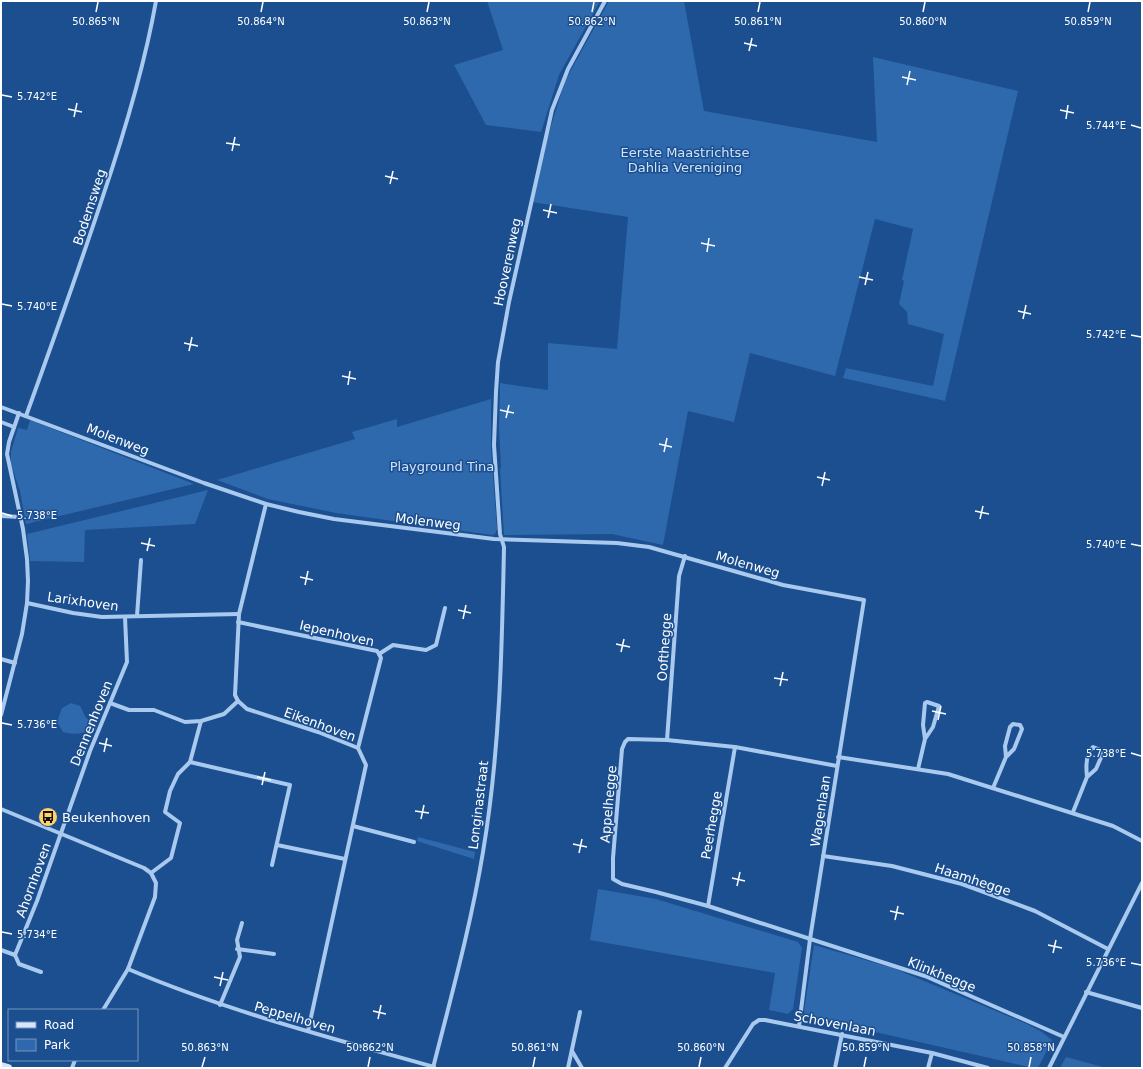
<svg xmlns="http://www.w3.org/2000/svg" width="1143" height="1069" viewBox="0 0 1143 1069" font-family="'DejaVu Sans',sans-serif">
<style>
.green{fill:#2e69ad}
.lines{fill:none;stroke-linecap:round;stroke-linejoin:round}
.street{stroke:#a9c9ee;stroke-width:4}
.secondary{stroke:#d6e6fa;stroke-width:8}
.ticks{fill:none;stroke:#fff;stroke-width:1.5}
.labels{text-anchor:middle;stroke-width:3;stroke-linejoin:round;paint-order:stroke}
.park-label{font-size:13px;fill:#cfe3fa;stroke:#1b4f8f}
.street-label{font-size:13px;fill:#fff;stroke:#1b4f8f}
.poi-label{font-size:13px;fill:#fff;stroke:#1b4f8f;text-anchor:start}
.ticks-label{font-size:10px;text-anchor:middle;fill:#fff;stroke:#1b4f8f;stroke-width:3;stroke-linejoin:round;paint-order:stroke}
</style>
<rect width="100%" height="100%" fill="#1b4f8f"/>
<g class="green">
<polygon points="487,1 600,1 559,75 541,132 486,125 454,65 503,50"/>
<polygon points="609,1 684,1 704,111 877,142 873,57 1018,91 945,401 843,378 846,368 933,386 944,334 908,324 907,312 899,304 904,281 902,280 913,229 875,219 835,376 750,353 734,422 688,411 663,545 612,534 504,535 500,469 501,468 499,428 500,383 548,390 548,343 617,349 628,217 532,202 546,142 565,81"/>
<polygon points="491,399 491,448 497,529 495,534 492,535 336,513 268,499 217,480 355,439 352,432 397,419 397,427"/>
<polygon points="30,420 194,484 26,524 20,491 11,464 11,452 18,428 27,430"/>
<polygon points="208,490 195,524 85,530 84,562 30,561 27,534"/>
<path d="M 71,703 L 80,706 L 86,718 L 97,726 L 95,731 C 82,732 76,736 63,732 L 57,722 L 62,708 Z"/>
<polygon points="418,837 475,852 474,859 417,841"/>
<polygon points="598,889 656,899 798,942 802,948 793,1009 788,1014 769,1010 775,973 590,940"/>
<polygon points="814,945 893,968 1027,1024 1042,1032 1052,1040 1038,1068 1033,1068 805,1016 804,1011"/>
<polygon points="1066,1057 1107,1068 1060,1068"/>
</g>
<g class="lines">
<g class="street">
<polyline points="1,407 204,483 266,504 299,512 334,519 494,539 617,543 649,547 783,585 864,600 810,939 799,1026"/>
<path d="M 26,416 C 52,344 78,272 102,199 C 124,134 144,69 156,1"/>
<polyline points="1,422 14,427"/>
<polyline points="266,504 239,614 235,695 238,701 247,709 318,732 358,748 366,765 308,1031"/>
<polyline points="1,516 20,517"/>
<polyline points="27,603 73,613 102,617 239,614"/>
<polyline points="137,616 141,560"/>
<polyline points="238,622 377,651 379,654 393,645 426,650 436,645 445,608"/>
<polyline points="1,659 15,663"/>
<polyline points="110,703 129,710 154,710 185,722 201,721 224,714 238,701"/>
<polyline points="1,715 22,634 27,603 28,581 27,559 23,529 7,454 9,442 19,413"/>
<polyline points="667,740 679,576 685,556"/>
<polyline points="358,748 381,658 379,654"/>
<polyline points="838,757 948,774 1113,826 1142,841"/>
<polyline points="190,762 290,785 272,865"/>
<polyline points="837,766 735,747 667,740 628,739 625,742 622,749 613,858 613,879 622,884 656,892 708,906 925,976 1064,1037"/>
<polyline points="918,769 925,739 933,727 939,706 927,702 925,703 923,725 925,739"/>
<polyline points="993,788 1006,757 1014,749 1022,729 1020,725 1013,724 1010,727 1005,746 1006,757"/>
<polyline points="1,809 144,868 151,873 156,883 155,897 128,969 103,1010"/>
<path d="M 1073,812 L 1087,777 L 1096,769 L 1103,753 L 1101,750 L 1093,747 C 1085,754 1086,768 1087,777"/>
<polyline points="353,826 414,842"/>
<polyline points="277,845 345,859"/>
<polyline points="823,856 892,866 962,884 1035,911 1108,949"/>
<polyline points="151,873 171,858 180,823 165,812 170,791 178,774 190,762 201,721"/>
<polyline points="708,906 735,747"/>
<polyline points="237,949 274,954"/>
<polyline points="1,950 15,955 19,964 41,972"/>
<polyline points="15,955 37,901 90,751 127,662 125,617"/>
<path d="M 128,969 C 227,1011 331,1038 434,1067"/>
<polyline points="1086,992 1142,1008"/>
<polyline points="220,1005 240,957 237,940 242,923"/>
<polyline points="572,1051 582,1068"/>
<polyline points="72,1068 75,1060"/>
<path d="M 433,1068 C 451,997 471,925 483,852 C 500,751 502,649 504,547 L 500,534 L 494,445 L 496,392 L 498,362 L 509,302 L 552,110 L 568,69 L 605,1"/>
<polyline points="568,1068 580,1012"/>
<polyline points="725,1068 753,1024 759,1020 765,1020 932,1053 988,1068"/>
<polyline points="835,1068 842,1034"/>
<polyline points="928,1068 932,1053"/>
<polyline points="1049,1068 1142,883"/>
</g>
<polyline class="secondary" points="1,1066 8,1068"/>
</g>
<path class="ticks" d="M 96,12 L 98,2M 261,12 L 263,2M 427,12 L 429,2M 592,12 L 594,2M 758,12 L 760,2M 923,12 L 925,2M 1088,12 L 1090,2M 744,43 L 757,46M 749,51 L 752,38M 902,77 L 916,80M 907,85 L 910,71M 2,95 L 12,97M 68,109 L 82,112M 1060,110 L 1074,113M 74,117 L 77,103M 1066,119 L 1068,105M 1131,125 L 1141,128M 226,143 L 240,145M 232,151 L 235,137M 385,176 L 398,179M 390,184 L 393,171M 543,210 L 557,213M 548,218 L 551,204M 701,243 L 715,246M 707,252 L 709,238M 859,277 L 873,280M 865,285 L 868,272M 2,304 L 12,306M 1018,311 L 1031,314M 1023,319 L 1026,305M 1131,335 L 1141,337M 184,343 L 198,346M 189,351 L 192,337M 342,376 L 356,379M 348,385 L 350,371M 500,410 L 514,413M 506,418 L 509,405M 659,444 L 672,447M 664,452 L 667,438M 817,477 L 830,480M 822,486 L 825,472M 975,511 L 989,514M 2,513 L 12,516M 980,519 L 983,506M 141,543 L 155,546M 1131,544 L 1141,546M 147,551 L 150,538M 300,577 L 313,580M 305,585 L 308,571M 458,610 L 471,613M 463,619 L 466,605M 616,644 L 630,647M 621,652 L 624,639M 774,678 L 788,680M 780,686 L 783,672M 932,711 L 946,714M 938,720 L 941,706M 2,723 L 12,725M 99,743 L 112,746M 104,752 L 107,738M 1131,753 L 1141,756M 257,777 L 271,780M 262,785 L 265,772M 415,811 L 429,813M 421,819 L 424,805M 573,844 L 587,847M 579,853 L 582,839M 732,878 L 745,881M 737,886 L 740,872M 890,911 L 904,914M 895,920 L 898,906M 2,932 L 12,934M 1048,945 L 1062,948M 1053,953 L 1056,940M 1131,963 L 1141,965M 214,977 L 228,980M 220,986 L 223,972M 373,1011 L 386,1014M 378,1019 L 381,1005M 202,1067 L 205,1057M 368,1067 L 370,1057M 533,1067 L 535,1057M 699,1067 L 701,1057M 864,1067 L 866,1057M 1029,1067 L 1031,1057"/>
<defs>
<g id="bus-disc" transform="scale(1)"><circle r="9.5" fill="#ffd166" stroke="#1b4f8f"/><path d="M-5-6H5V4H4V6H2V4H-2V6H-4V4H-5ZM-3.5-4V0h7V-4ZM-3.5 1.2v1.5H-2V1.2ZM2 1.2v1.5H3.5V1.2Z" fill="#111"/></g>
</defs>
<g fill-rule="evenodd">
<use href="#bus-disc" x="48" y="817"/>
</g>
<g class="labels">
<g class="park-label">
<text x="685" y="157">Eerste Maastrichtse<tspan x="685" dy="15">Dahlia Vereniging</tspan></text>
<text x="442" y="471">Playground Tina</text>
</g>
<g class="street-label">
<text transform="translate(89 207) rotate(-72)" y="5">Bodemsweg</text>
<text transform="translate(507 262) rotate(-78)" y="5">Hooverenweg</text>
<text transform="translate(118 439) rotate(21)" y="5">Molenweg</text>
<text transform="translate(428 521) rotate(7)" y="5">Molenweg</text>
<text transform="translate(748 564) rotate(16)" y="5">Molenweg</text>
<text transform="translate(83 601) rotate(8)" y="5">Larixhoven</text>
<text transform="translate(337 633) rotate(13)" y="5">Iepenhoven</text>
<text transform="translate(664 647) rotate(-86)" y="5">Oofthegge</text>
<text transform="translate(91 723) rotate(-68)" y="5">Dennenhoven</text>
<text transform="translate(320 724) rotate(20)" y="5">Eikenhoven</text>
<text transform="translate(608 804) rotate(-85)" y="5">Appelhegge</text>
<text transform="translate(478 805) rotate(-83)" y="5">Longinastraat</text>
<text transform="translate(820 811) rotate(-81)" y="5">Wagenlaan</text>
<text transform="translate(711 825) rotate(-80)" y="5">Peerhegge</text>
<text transform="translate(973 879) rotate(18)" y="5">Haamhegge</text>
<text transform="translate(33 880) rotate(-70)" y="5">Ahornhoven</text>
<text transform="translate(942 974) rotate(22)" y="5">Klinkhegge</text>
<text transform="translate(295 1017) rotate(16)" y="5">Peppelhoven</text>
<text transform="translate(835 1023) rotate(11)" y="5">Schovenlaan</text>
</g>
<g class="poi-label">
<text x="62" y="822">Beukenhoven</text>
</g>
</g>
<g class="ticks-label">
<text x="96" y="25">50.865°N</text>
<text x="261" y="25">50.864°N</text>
<text x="427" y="25">50.863°N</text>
<text x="592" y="25">50.862°N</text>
<text x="758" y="25">50.861°N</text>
<text x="923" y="25">50.860°N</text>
<text x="1088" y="25">50.859°N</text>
<text x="37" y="100">5.742°E</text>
<text x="1106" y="129">5.744°E</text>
<text x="37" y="310">5.740°E</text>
<text x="1106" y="338">5.742°E</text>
<text x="37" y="519">5.738°E</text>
<text x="1106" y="548">5.740°E</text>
<text x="37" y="728">5.736°E</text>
<text x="1106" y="757">5.738°E</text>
<text x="37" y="938">5.734°E</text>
<text x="1106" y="966">5.736°E</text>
<text x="205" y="1051">50.863°N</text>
<text x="370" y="1051">50.862°N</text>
<text x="535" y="1051">50.861°N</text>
<text x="701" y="1051">50.860°N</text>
<text x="866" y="1051">50.859°N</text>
<text x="1031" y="1051">50.858°N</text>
</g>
<rect width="1143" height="1069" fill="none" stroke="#ffffff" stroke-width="4"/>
<rect x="8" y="1009" width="130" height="52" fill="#1b4f8f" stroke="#7695bc"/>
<rect x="16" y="1022" width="20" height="6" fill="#d6e6fa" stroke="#7695bc"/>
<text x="44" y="1029" font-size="12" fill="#ffffff">Road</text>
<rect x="16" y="1039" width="20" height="12" fill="#2e69ad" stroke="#7695bc"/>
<text x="44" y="1049" font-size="12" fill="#ffffff">Park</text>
</svg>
